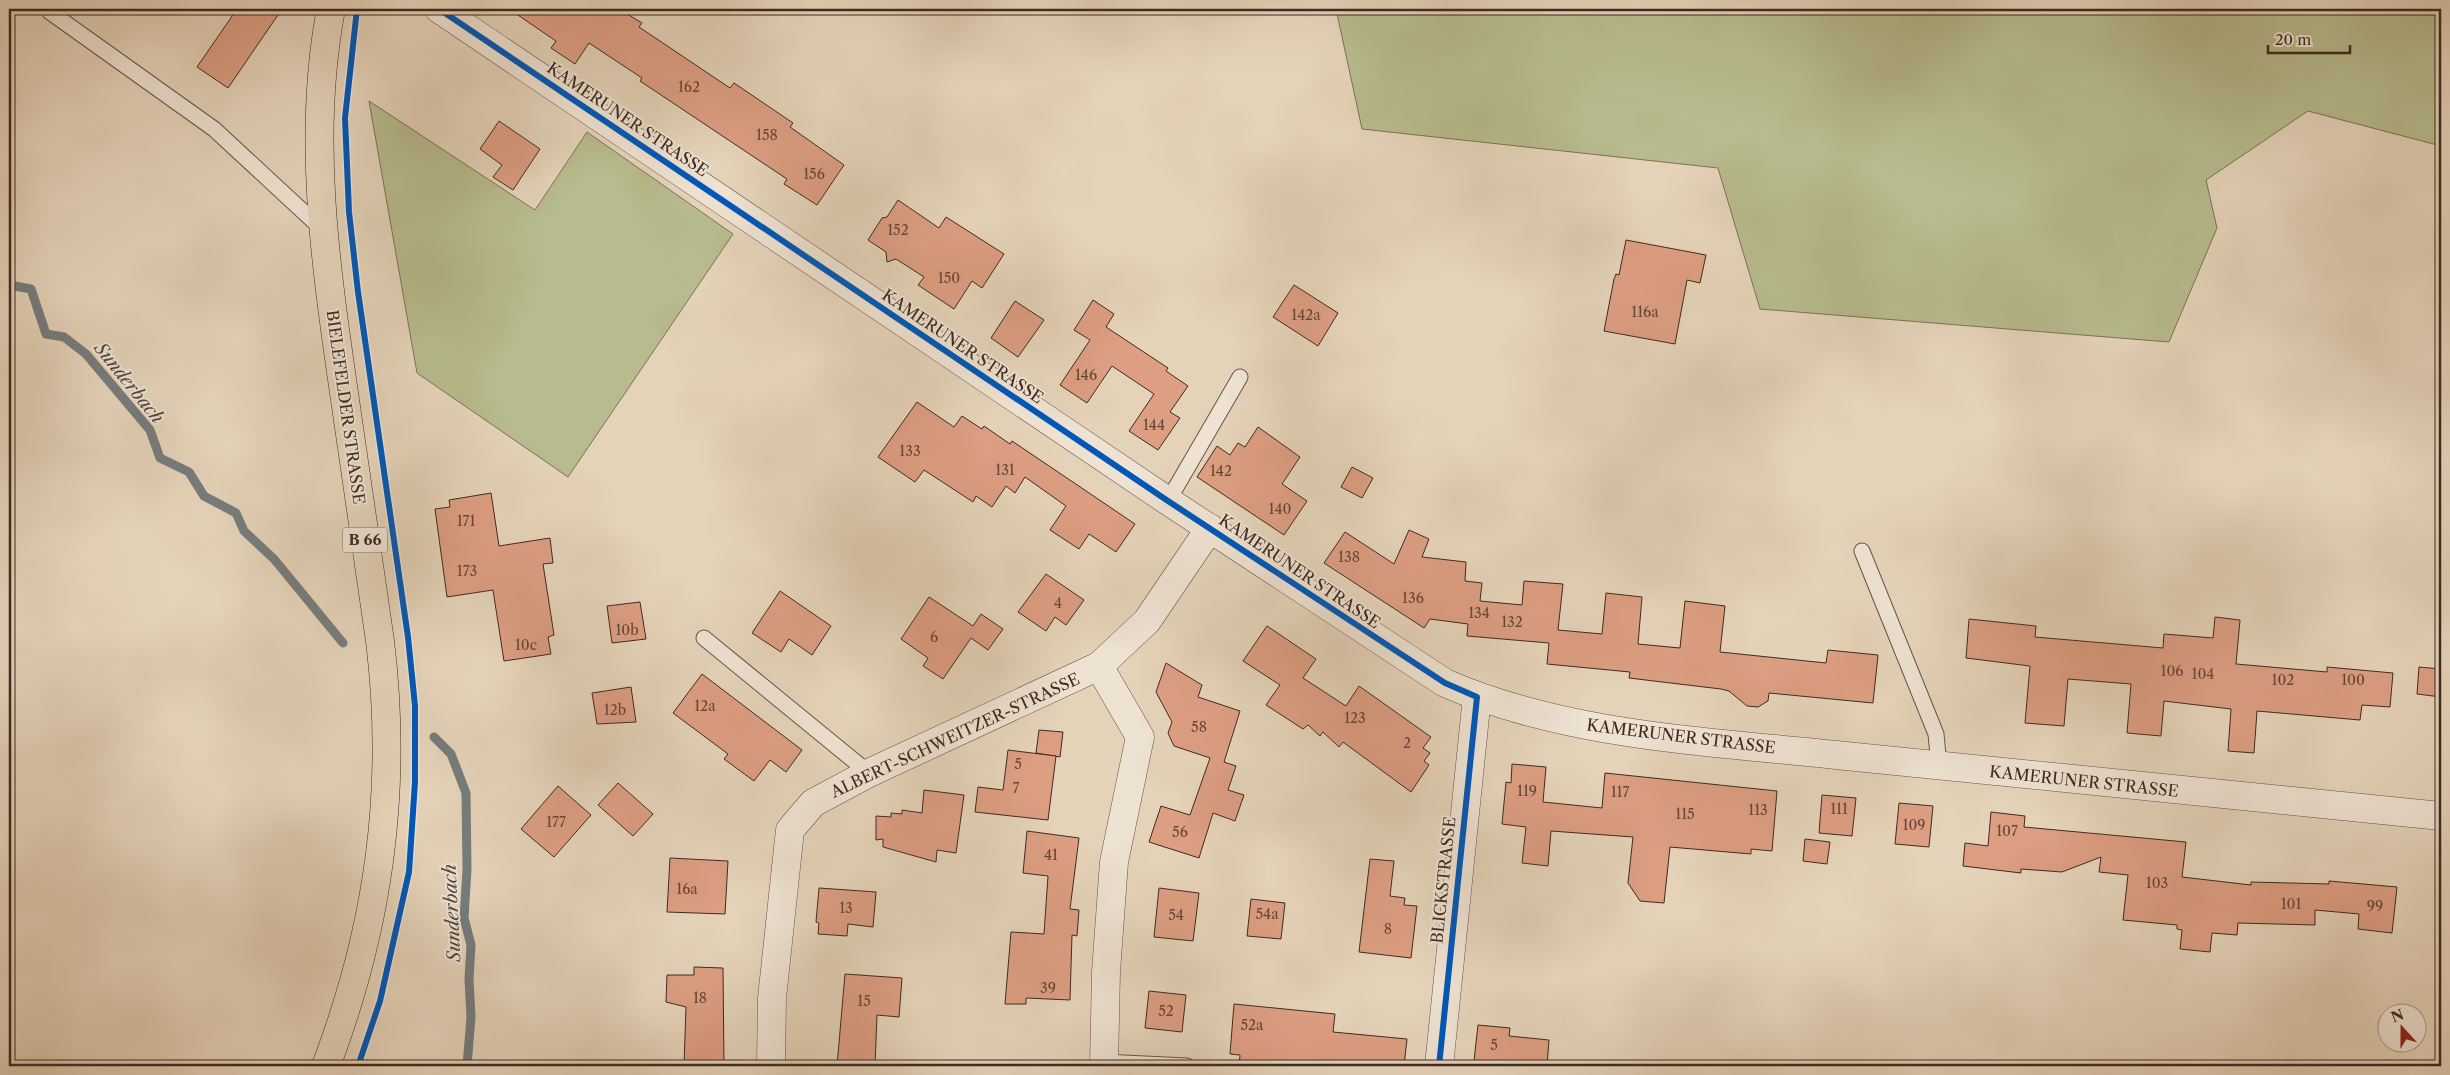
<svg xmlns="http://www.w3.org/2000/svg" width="2450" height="1075" viewBox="0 0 2450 1075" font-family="'Libre Caslon Text',serif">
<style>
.green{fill:#b7bb8d;stroke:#7b7257}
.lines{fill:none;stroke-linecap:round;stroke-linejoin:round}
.stream{stroke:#767d7d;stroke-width:9}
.building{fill:#dd9e82;stroke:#3f2a21}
.service-casing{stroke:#685447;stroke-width:17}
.minor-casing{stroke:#685447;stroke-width:29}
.primary-casing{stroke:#3f2a21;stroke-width:29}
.service{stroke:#eee2d2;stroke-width:15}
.minor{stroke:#eee2d2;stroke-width:28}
.primary{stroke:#e5d3b9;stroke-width:28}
.cycleway-casing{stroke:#eee2d2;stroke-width:9}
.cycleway{stroke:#0057b8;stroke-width:6}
.labels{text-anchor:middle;stroke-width:4;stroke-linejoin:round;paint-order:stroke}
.number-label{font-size:14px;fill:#664739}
.shield{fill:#eee2d2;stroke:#746156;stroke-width:1}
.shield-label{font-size:15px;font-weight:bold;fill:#3f2a21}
.street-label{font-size:16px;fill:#3f2a21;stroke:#eee2d2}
.water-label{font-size:18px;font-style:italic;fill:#514640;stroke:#eee2d2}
</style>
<rect width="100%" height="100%" fill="#e5d3b9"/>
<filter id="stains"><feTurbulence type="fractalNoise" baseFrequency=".004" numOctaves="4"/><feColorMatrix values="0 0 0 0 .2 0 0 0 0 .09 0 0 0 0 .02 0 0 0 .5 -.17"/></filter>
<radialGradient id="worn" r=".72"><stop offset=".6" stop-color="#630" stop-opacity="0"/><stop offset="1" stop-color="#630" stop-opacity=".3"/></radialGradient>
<g class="green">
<polygon points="1336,9 2441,9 2441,146 2308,111 2206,180 2217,228 2169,342 1760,309 1718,168 1362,129"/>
<polygon points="369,101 535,210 587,132 733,234 568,477 417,373"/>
</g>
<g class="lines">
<g class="stream">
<polyline points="9,285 31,289 46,334 64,337 86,354 150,430 160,458 189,472 204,496 236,513 244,531 274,559 343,643"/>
<polyline points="434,737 451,754 466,793 467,870 464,918 471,945 469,979 471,1017 467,1066"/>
</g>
</g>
<g class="building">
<polygon points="237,9 282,9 228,88 197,67"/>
<polygon points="509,9 619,9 642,23 639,27 730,88 734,83 793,123 790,127 844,165 817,205 784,184 787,179 640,81 642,78 589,43 575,64 551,48 556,41"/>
<polygon points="499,121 540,149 513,190 493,177 502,165 480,149"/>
<polygon points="898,200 939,228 946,217 1004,254 982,288 972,281 954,309 918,285 924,277 896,259 887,262 886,252 868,240 882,218 887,217"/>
<polygon points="1626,240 1706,255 1700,283 1687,280 1675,344 1604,331 1614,279 1616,274 1619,275"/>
<polygon points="1294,285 1338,313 1318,346 1273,317"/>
<polygon points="1093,300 1114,314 1106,327 1168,368 1166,371 1188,386 1170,412 1180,418 1158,450 1129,431 1154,394 1112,366 1087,403 1060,385 1090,340 1074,330"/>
<polygon points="1015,301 1044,320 1018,357 991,338"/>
<polygon points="917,402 954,427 962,416 982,429 984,426 1010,444 1012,441 1135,524 1116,552 1089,534 1079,549 1050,530 1066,506 1025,477 1015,493 1006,486 992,507 976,496 973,502 924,470 915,482 878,457"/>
<polygon points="1258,427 1300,457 1282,484 1307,501 1284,535 1197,477 1217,446 1230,455 1238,443 1245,447"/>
<polygon points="1352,467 1373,478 1362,498 1341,487"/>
<polygon points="491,493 499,546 550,538 553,563 543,564 554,635 548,637 551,654 504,661 493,590 447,597 435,509 450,507 449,500"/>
<polygon points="1409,530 1429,539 1422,557 1466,562 1465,581 1482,583 1480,601 1522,605 1524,581 1563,584 1558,630 1602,634 1606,593 1642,597 1638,644 1680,648 1685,601 1725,606 1720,652 1826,663 1828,650 1878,655 1873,703 1769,693 1768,701 1758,707 1747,706 1729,691 1721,689 1629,678 1630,672 1547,664 1549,643 1467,636 1468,624 1430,619 1424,628 1324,563 1345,532 1394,564"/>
<polygon points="1046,574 1084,600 1066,625 1055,617 1046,631 1018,612"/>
<polygon points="780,591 831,626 812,655 789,639 781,652 752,633"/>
<polygon points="929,597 973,626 981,614 1003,629 988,650 971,638 943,679 923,666 928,658 901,639"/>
<polygon points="640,602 646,639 612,643 607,606"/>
<polygon points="2215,617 2240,620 2236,664 2327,672 2327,667 2393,673 2390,707 2362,705 2360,720 2257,711 2254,753 2228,751 2231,709 2164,701 2161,736 2127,733 2131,684 2068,679 2064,726 2025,723 2030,666 1966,658 1969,619 2036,626 2035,637 2163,648 2164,634 2213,638"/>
<polygon points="1267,626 1316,659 1303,678 1346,706 1359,686 1431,737 1423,748 1430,753 1424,761 1429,765 1411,792 1343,742 1339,747 1323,732 1320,736 1308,725 1303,729 1266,705 1280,685 1243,661"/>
<polygon points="1166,663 1202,685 1198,697 1240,711 1224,762 1236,766 1228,790 1244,795 1235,821 1213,813 1199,858 1149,842 1161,806 1190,815 1210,758 1174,746 1168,733 1172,722 1156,692"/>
<polygon points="2419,667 2441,669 2441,697 2417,694"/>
<polygon points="702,674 802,750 786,772 770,760 754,781 724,759 728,754 673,713"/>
<polygon points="631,687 636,722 597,724 592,693"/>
<polygon points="1039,730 1063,732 1060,757 1036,753"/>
<polygon points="1008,750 1056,756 1048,820 975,812 978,787 1003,790"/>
<polygon points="1512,764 1546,767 1543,802 1602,808 1605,773 1777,791 1772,851 1751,849 1751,854 1670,847 1664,903 1640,901 1628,883 1633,837 1551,831 1548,866 1522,863 1526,827 1502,824 1506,782 1511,783"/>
<polygon points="618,783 653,814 633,836 598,805"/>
<polygon points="558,786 591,815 554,857 521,829"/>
<polygon points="924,790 964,795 956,853 937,850 936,862 883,847 883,839 876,840 876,816 891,817 891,813 902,814 902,810 922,813"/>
<polygon points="1822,795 1856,798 1852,836 1819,833"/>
<polygon points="1899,803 1933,806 1929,847 1895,844"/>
<polygon points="1991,812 2025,816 2024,827 2186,842 2182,877 2251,885 2251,882 2329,884 2329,881 2397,887 2392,933 2358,929 2359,914 2315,910 2315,925 2238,923 2237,935 2212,933 2210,952 2180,949 2182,930 2177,929 2177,925 2123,920 2128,875 2099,872 2101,857 2062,872 2021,869 2021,873 1963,866 1965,843 1988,846"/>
<polygon points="1027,831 1079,838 1070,909 1079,910 1077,936 1072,935 1070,1000 1026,998 1026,1004 1005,1004 1011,932 1044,934 1048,876 1023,873"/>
<polygon points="1805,839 1830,842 1827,864 1803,861"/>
<polygon points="670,858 728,861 725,914 667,912"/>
<polygon points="1370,859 1394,861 1390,896 1405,898 1404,905 1417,906 1411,958 1359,952"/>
<polygon points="819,888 876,892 873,927 848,924 847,936 818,934 819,923 816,922"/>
<polygon points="1159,888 1199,893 1193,941 1154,937"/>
<polygon points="1251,899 1285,903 1281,939 1247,936"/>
<polygon points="694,967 723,968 724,1066 684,1066 686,1007 666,1002 667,975 694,975"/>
<polygon points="845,974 902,978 899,1017 877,1015 875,1066 837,1066"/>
<polygon points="1149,991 1186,995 1182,1032 1145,1028"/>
<polygon points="1234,1004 1335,1014 1333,1032 1407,1039 1404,1066 1310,1066 1277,1063 1274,1066 1239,1066 1240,1055 1230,1054"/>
<polygon points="1478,1025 1510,1028 1509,1036 1549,1040 1547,1066 1474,1061"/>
</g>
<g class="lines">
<g class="service-casing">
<g id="service">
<polyline points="50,12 214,129 322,229"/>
<polyline points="1168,501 1240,377"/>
<polyline points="1862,551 1936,734 1939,766"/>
<polyline points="704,638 869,773"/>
<polyline points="1103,1062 1187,1066"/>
</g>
</g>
<g class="minor-casing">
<g id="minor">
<path d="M 439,9 L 1168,501 L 1445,683 C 1567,736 1705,741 1836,755 C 2038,777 2240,796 2441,816"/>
<polyline points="1099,666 1140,737 1114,862 1106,972 1104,1066"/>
<polyline points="771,1066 772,998 790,830 813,803 869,773 1099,666 1147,621 1210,528"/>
<polyline points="1439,1066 1477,697"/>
</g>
</g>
<g class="primary-casing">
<path id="primary" d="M 326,1066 C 379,926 398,789 380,641 C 368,556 355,471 343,386 C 325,261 307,134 331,9"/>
</g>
<use href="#service" class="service"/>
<use href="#minor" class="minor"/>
<use href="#primary" class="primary"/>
<g class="cycleway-casing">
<g id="cycleway">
<polyline points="357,9 345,118 349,212 358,292 408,637 415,706 415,782 409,872 380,1001 358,1066"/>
<polyline points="439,9 1168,501 1445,683 1477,697 1439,1066"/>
</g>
</g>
<use href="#cycleway" class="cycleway"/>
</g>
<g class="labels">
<g class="number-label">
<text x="689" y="92">162</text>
<text x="767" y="140">158</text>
<text x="814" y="179">156</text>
<text x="898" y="235">152</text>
<text x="949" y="283">150</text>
<text x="1645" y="317">116a</text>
<text x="1306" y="320">142a</text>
<text x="1086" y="380">146</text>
<text x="1154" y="430">144</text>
<text x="910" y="456">133</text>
<text x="1005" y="475">131</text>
<text x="1221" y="476">142</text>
<text x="1280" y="514">140</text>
<text x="466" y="526">171</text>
<text x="1349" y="562">138</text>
<text x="467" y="576">173</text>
<text x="1413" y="603">136</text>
<text x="1058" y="608">4</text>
<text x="1479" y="618">134</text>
<text x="1512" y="627">132</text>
<text x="627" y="635">10b</text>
<text x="934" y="642">6</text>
<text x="526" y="650">10c</text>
<text x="2172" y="676">106</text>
<text x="2203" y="679">104</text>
<text x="2283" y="685">102</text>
<text x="2353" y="685">100</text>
<text x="705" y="711">12a</text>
<text x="615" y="715">12b</text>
<text x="1355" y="723">123</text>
<text x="1199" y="732">58</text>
<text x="1407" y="748">2</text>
<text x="1018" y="769">5</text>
<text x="1016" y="793">7</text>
<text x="1527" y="796">119</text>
<text x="1620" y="797">117</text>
<text x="1839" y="814">111</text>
<text x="1758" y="815">113</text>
<text x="1685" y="819">115</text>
<text x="556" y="827">177</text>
<text x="1914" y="830">109</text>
<text x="2007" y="836">107</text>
<text x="1180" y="837">56</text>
<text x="1051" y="860">41</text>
<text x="2157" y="888">103</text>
<text x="687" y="894">16a</text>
<text x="2291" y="909">101</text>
<text x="2375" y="911">99</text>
<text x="846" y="913">13</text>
<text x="1267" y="919">54a</text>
<text x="1176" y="920">54</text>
<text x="1388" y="934">8</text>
<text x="1048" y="993">39</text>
<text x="700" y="1003">18</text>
<text x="864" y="1006">15</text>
<text x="1166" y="1016">52</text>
<text x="1252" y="1030">52a</text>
<text x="1494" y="1050">5</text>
</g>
<rect class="shield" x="342.5" y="527.5" width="45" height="25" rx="4"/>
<g class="shield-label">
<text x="365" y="545">B 66</text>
</g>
<g class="street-label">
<text transform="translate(628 119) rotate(34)" y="6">KAMERUNER STRASSE</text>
<text transform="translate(963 346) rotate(34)" y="6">KAMERUNER STRASSE</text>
<text transform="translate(346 407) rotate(82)" y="6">BIELEFELDER STRASSE</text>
<text transform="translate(1300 571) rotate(34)" y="6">KAMERUNER STRASSE</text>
<text transform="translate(955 735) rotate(-25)" y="6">ALBERT-SCHWEITZER-STRASSE</text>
<text transform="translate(1681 736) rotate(7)" y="6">KAMERUNER STRASSE</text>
<text transform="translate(2084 781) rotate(6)" y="6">KAMERUNER STRASSE</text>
<text transform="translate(1443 880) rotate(-84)" y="6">BLICKSTRASSE</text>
</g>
<g class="water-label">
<text transform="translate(129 383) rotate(51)" y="6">Sunderbach</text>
<text transform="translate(452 913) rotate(-93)" y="6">Sunderbach</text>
</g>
</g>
<rect width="2450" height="1075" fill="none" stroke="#e5d3b9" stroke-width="30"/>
<rect x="10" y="10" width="2430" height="1055" fill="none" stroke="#3f2a21" stroke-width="2.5"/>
<rect x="15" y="15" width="2420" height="1045" fill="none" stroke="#3f2a21"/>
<g transform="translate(2402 1028) rotate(339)"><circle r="24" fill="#eee2d2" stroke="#a8988b"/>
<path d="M0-4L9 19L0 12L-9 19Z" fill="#8f2418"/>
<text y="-8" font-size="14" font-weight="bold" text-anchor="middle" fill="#3f2a21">N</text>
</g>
<path d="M2268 45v8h82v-8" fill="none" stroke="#3f2a21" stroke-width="2.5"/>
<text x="2275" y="45" font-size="15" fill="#3f2a21" stroke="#eee2d2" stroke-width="4" paint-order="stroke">20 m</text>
<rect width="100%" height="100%" filter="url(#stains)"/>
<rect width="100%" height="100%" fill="url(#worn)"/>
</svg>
